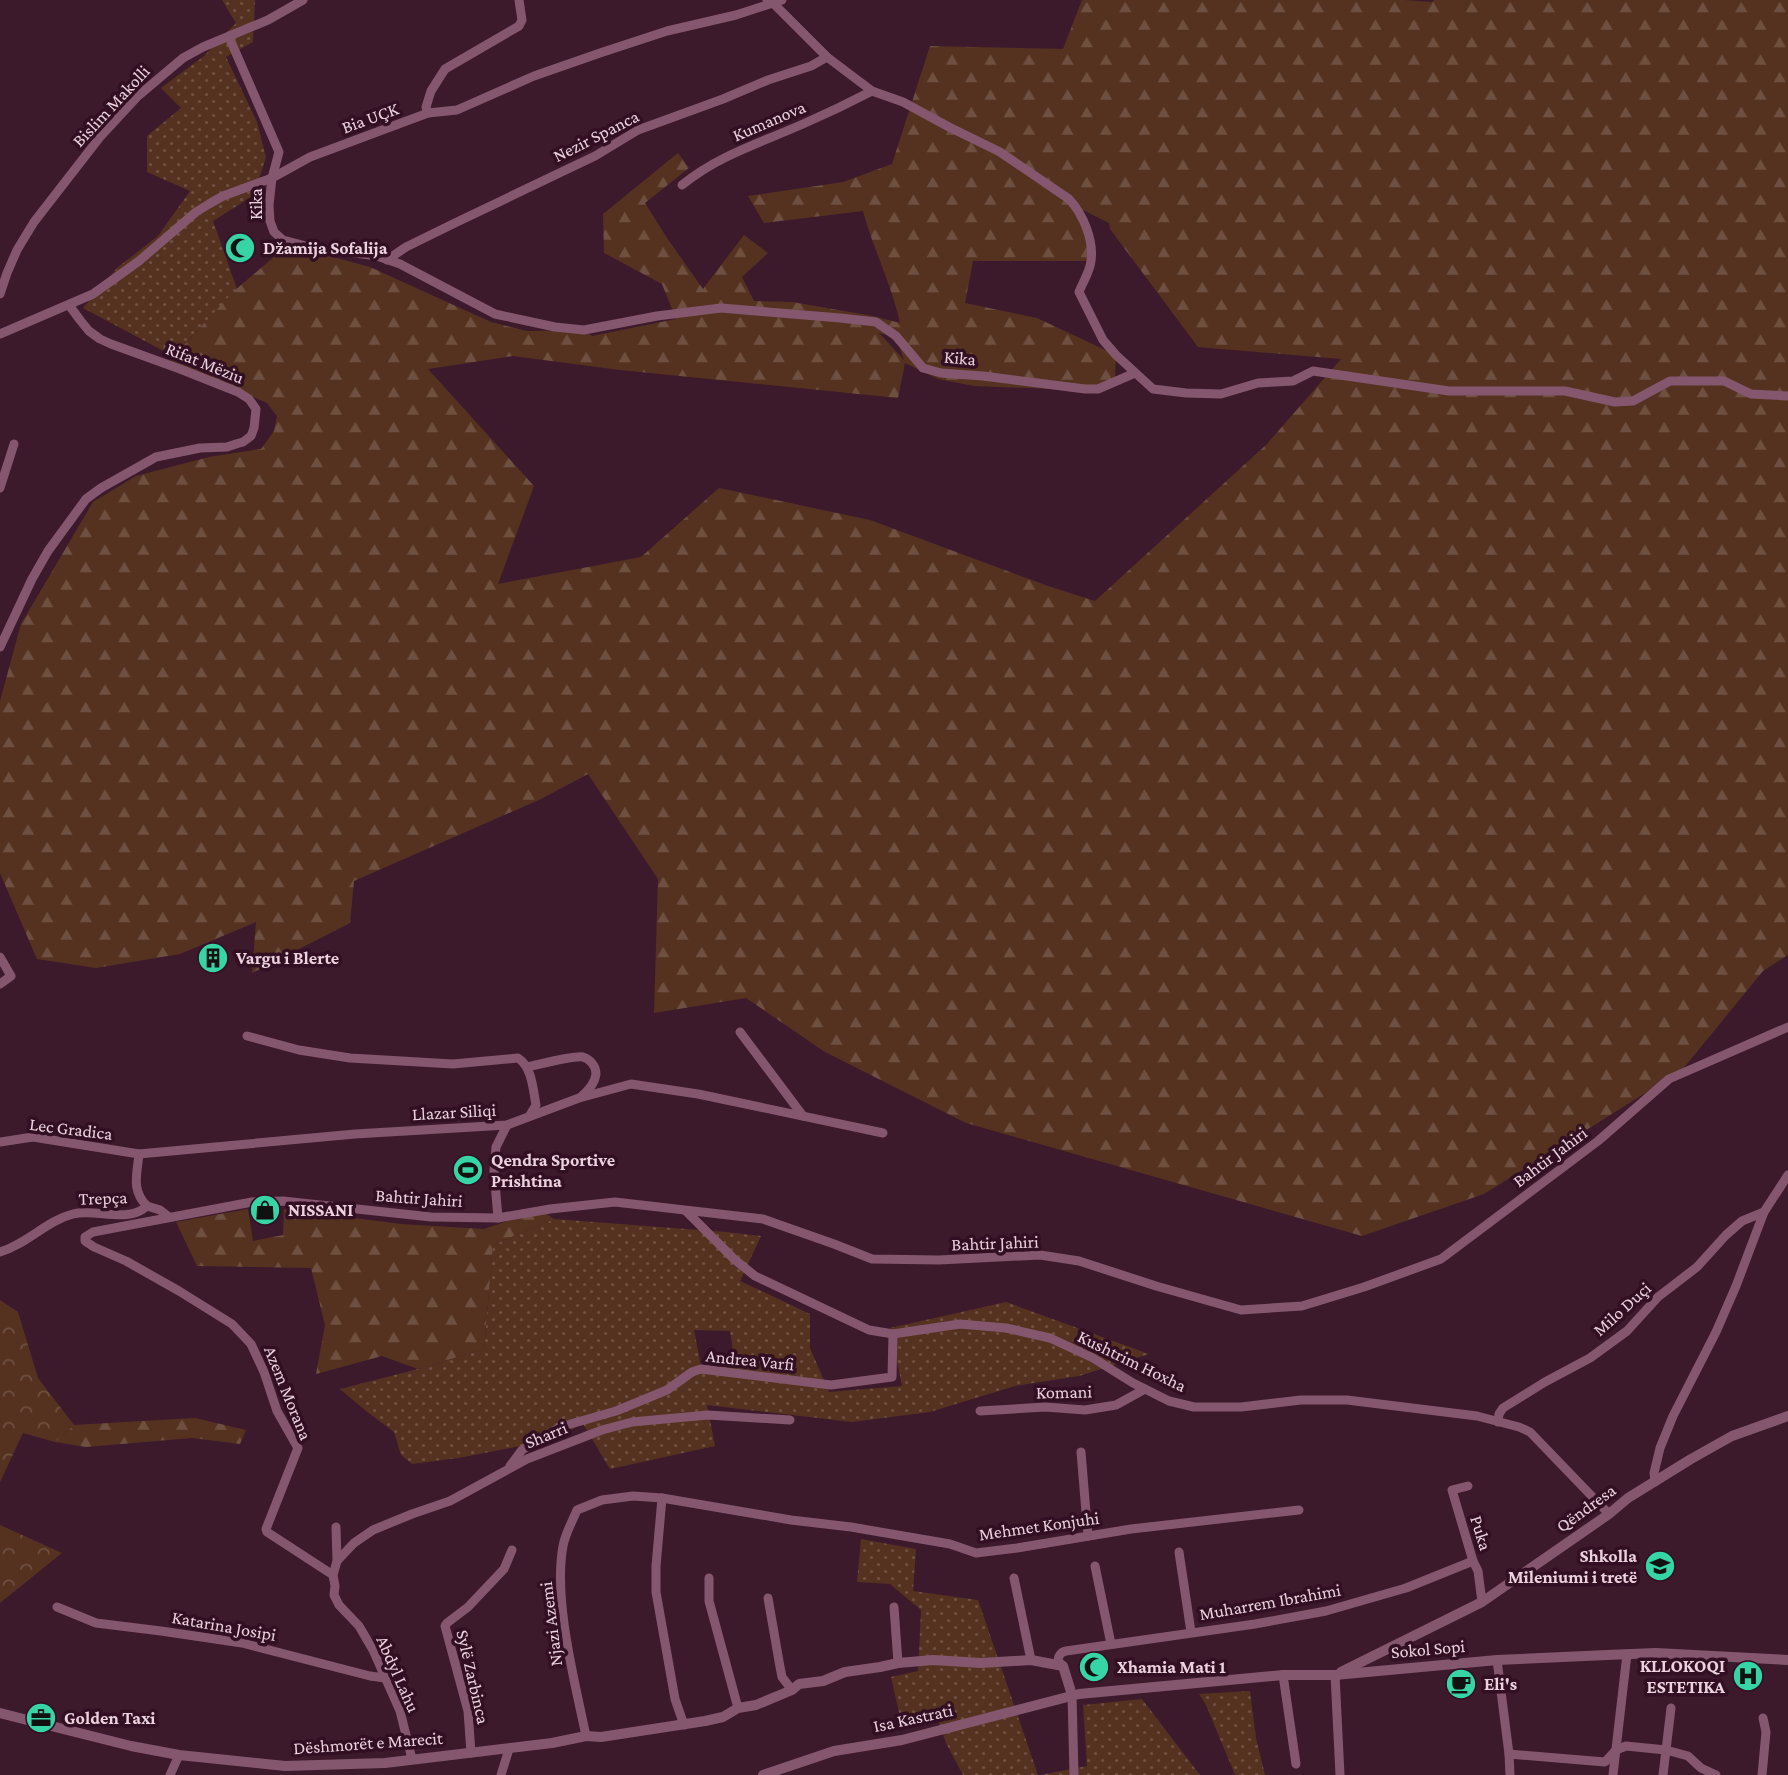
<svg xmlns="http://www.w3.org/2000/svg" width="1788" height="1775" viewBox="0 0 1788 1775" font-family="'Crimson Pro',serif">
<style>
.grass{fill:url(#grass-dots);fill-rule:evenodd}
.forest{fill:url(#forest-firs);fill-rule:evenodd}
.park{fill:url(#park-crowns)}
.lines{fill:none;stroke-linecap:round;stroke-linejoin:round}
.minor{stroke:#85576e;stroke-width:9}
.tertiary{stroke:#85576e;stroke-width:10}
.labels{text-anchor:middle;stroke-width:7;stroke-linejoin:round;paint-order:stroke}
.street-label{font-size:18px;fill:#ebd2de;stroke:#320f23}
.poi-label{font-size:18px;font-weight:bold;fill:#ebd2de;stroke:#320f23;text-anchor:start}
</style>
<defs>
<pattern id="grass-dots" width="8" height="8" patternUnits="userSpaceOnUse" patternTransform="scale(1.75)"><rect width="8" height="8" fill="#553220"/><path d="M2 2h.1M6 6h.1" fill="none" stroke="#6e4f40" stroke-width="1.8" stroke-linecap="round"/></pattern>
<pattern id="forest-firs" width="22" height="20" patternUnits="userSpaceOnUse" patternTransform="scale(1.75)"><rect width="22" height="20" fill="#553220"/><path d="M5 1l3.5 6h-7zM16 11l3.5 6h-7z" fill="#6e4f40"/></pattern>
<pattern id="park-crowns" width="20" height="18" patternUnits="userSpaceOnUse" patternTransform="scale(1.75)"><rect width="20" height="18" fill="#553220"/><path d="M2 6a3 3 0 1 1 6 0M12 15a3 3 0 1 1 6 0" fill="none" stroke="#6e4f40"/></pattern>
</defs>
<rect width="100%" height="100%" fill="#3d192c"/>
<g class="grass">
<polygon points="222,0 255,0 253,42 226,57 257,122 266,157 254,195 213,221 237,289 173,356 83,308 118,267 158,236 190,191 147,172 147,136 181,108 161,88 204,56 236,23"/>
<path d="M 554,1219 L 726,1232 L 761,1236 L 740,1281 L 810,1314 L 810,1348 L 829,1392 L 902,1386 L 890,1328 L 1006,1302 L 1149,1354 L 1079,1376 L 1015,1386 L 930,1412 L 852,1422 L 707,1405 L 715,1446 L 610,1469 L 583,1424 L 547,1441 L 458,1458 L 412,1464 L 401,1455 L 394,1432 L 366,1411 L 340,1389 L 418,1369 L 484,1349 L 493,1245 ZM 694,1330 L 730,1331 L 735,1362 L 702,1372 Z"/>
<polygon points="861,1539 916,1549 913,1591 978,1600 1038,1775 963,1775 946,1743 936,1714 902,1726 891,1677 918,1671 921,1610 890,1584 857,1582"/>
<polygon points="1250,1691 1256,1738 1265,1775 1235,1775 1206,1705 1199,1694"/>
<polygon points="1142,1699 1200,1775 1040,1775 1087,1766 1083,1705"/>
</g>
<g class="forest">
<path d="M 1082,0 L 1404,0 L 1432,2 L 1434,0 L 1788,0 L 1788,955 L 1763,971 L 1682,1070 L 1484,1194 L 1362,1236 L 966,1123 L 825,1052 L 746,998 L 654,1013 L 658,879 L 588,774 L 541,799 L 354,881 L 350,923 L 252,973 L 256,922 L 180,954 L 96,968 L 37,959 L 0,873 L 0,701 L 21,624 L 93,502 L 136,476 L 209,457 L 261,449 L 274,431 L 277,416 L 267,403 L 170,360 L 234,291 L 288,245 L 370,267 L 491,322 L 527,331 L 584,330 L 592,336 L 676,319 L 662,284 L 604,253 L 603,214 L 678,153 L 689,168 L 645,203 L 667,238 L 703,289 L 744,235 L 768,253 L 742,277 L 754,301 L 792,302 L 873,316 L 900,323 C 892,285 873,249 863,211 L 764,223 L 748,196 L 843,182 L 892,164 L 930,46 L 1063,49 ZM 1077,207 L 1109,223 L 1110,229 L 1198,347 L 1341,359 L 1267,444 L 1095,601 L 1048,586 L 870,520 L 719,488 L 641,557 L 498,584 L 534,486 L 428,369 L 513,356 L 620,370 L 898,398 L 905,363 L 938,379 L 974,386 L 1082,390 L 1115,378 L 1116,355 L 1037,318 L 965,303 L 973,261 L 1091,261 ZM 877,333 L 896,336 L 904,360 L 881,335 Z"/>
<polygon points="248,1209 253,1241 283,1235 284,1209 401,1224 484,1229 541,1210 554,1219 493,1245 484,1349 418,1369 382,1356 316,1374 325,1325 311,1268 197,1266 176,1222"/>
<polygon points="195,1418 246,1430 240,1444 192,1438 86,1447 55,1442 74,1425"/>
</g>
<g class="park">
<polygon points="0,1300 18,1312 38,1378 74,1425 55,1442 23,1433 0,1482"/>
<polygon points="0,1525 62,1553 0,1603"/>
</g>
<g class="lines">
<g class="minor">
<path d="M 767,0 L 773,3 L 827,57 L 872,91 L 903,102 L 949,127 L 1000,152 L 1069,199 C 1083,214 1094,240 1091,261 C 1090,271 1083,282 1079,292 L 1103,340 L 1116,355 L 1153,389 L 1186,393 L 1221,394 L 1258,383 L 1293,381 L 1313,371 L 1449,391 L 1565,391 L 1615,402 L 1633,401 L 1670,381 L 1724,381 L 1751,394 L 1788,396"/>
<polyline points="229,37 279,152 272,178 269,205 270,221 274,232 283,240 310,247 377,256 400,264 495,314 555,327 584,330 657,316 721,308 840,318 876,322 896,336 923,368 941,373 983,376 1085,389 1098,389 1135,373"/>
<polyline points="428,113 426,107 431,91 445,69 519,26 522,20 519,0"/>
<path d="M 682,185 C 719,155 760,143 803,124 C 826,114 849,103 872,91"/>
<polyline points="387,260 406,247 457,222 595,156 638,130 723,99 768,80 811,66 827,57"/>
<polyline points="0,294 7,273 17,250 34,222 100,137 138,96 183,58 203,47 268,20 303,0"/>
<polyline points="0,334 93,294 139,261 196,212 209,204 223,196 272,178 310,157 428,113 457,110 534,76 600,53 667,31 736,15 782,0"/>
<polyline points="0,488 14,444"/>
<polyline points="0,647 32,579 48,551 86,499 101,488 156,457 200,448 227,447 236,444 243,442 251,436 254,428 256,409 249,399 238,392 180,369 111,344 100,339 89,331 80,320 69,305"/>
<polyline points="0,957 11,976 0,984"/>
<polyline points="740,1032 803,1116"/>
<path d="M 247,1036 L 299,1050 L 350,1058 L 453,1064 L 518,1058 C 532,1067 533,1089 536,1105 L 530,1115"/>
<path d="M 527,1067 C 538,1065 574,1055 583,1057 C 590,1059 596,1066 596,1074 C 595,1084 588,1091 581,1097"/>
<polyline points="0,1142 33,1137 139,1154 355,1134 507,1125 579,1098 631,1084 698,1094 883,1133"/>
<path d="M 139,1154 C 137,1175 131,1190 147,1206"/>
<polyline points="686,1211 734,1259 755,1276 869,1330 893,1334 960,1324 1006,1328 1050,1338 1093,1358 1133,1383 1169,1401 1194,1407 1241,1407 1301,1400 1347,1400 1477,1416 1519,1427 1530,1432 1609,1514"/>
<polyline points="498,1218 494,1171 496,1147 507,1125"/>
<path d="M 0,1252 C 27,1244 46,1221 73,1214 C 96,1208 128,1224 147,1206 L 160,1210 L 169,1217"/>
<polyline points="980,1411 1045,1407 1085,1410 1116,1405 1145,1389"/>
<polyline points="1498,1422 1499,1414 1503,1408 1545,1382 1590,1358 1627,1331 1658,1297 1697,1267 1726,1235 1742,1221 1764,1212"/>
<polyline points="1081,1452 1088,1536"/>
<polyline points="510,1466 522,1450 560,1427 616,1411 667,1390 692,1372 701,1369 831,1385 892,1377 893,1334"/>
<polyline points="1655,1482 1654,1473 1660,1448 1673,1416 1716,1332 1736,1286 1764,1212 1788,1175"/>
<polyline points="1468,1486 1452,1490 1473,1561 1478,1571 1482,1602"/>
<polyline points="662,1498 656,1566 656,1592 675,1699 684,1725"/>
<polyline points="336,1527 337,1561 333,1575 335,1586 334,1595 339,1605 359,1626 373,1650 400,1711 412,1759"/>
<polyline points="1179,1552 1191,1632"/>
<polyline points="337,1561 354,1543 373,1530 412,1514 450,1501 527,1459 602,1430 632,1422 708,1415 790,1420"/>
<polyline points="1095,1566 1111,1644"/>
<polyline points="333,1575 267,1532 266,1529 298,1448 277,1411 264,1372 251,1344 232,1324 179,1291 126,1261 94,1247 85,1241 85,1237 93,1232 252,1202 283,1201 431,1217 498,1218 550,1209 615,1202 763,1219 834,1244 872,1259 939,1260 1040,1255 1079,1261 1156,1286 1241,1310 1302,1306 1364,1287 1441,1259 1598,1141 1669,1079 1788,1027"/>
<polyline points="709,1578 709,1601 738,1708"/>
<polyline points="1014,1578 1031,1660"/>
<polyline points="768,1598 780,1667 782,1677 792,1690"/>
<polyline points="57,1607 96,1623 161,1631 242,1643 370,1676 385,1678"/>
<polyline points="894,1607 898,1663"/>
<polyline points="1497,1660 1509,1754 1510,1775"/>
<path d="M 1063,1666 L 1058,1661 C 1058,1656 1061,1652 1066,1651 L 1255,1624 L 1326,1611 L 1406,1588 L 1473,1561"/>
<polyline points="1283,1675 1296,1764"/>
<polyline points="1335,1675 1340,1775"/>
<polyline points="1072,1695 1074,1775"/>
<path d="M 586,1736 C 575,1682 553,1600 563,1546 C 565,1534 572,1522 577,1510 L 602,1500 L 633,1496 L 662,1498 L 791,1520 L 851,1527 L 950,1544 L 976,1553 L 1017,1548 L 1131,1529 L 1299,1510"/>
<polyline points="471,1753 468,1711 445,1626 447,1623 468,1607 504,1569 512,1550"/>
<polyline points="1509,1754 1605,1762 1616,1750 1626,1746 1666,1750 1688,1756 1701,1768 1716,1775"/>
<polyline points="170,1775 179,1755"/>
<polyline points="501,1775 509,1749"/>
<polyline points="1613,1775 1627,1654"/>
<polyline points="1663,1775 1671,1708"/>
<polyline points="1762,1775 1766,1732 1763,1718"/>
</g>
<g class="tertiary">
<polyline points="1341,1672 1482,1602 1609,1514 1628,1498 1691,1459 1732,1436 1788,1416"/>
<polyline points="0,1713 131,1746 179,1755 285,1766 385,1763 552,1743 586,1736 601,1737 705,1721 723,1717 738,1708 756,1705 792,1690 799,1684 823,1681 845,1672 880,1667 898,1663 933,1660 981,1663 1031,1660 1063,1666 1072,1695"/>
<polyline points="763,1775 834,1751 902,1740 1079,1694 1283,1675 1335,1675 1497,1660 1607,1655 1656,1653 1788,1660"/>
</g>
</g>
<defs>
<g id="mosque-disc" transform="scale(1.575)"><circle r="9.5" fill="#37d4a6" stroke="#320f23"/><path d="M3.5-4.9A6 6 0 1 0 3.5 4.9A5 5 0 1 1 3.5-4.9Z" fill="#111"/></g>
<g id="building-disc" transform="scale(1.575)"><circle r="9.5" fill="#37d4a6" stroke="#320f23"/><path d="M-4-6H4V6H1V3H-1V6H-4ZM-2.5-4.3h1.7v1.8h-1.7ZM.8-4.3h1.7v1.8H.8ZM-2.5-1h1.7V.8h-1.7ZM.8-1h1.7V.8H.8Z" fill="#111"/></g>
<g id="stadium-disc" transform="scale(1.575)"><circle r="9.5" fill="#37d4a6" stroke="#320f23"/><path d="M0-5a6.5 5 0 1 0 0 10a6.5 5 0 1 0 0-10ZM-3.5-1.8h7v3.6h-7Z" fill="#111"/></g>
<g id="shop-disc" transform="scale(1.575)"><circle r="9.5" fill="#37d4a6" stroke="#320f23"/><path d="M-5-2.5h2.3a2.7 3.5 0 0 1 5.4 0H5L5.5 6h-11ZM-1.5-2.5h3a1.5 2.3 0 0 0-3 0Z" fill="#111"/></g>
<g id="school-disc" transform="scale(1.575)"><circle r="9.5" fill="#37d4a6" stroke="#320f23"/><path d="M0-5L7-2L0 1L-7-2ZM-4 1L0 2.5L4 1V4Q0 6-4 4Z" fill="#111"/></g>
<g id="hospital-disc" transform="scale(1.575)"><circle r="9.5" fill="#37d4a6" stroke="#320f23"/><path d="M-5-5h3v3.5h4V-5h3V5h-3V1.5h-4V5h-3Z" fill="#111"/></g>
<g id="cafe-disc" transform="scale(1.575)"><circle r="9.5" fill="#37d4a6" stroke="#320f23"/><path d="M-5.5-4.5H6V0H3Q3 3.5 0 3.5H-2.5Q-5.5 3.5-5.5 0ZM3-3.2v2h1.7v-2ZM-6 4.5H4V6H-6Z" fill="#111"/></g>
<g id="office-disc" transform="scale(1.575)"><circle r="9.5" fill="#37d4a6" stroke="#320f23"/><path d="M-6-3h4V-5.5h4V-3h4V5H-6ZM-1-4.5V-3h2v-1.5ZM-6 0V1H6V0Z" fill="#111"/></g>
</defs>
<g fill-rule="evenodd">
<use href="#mosque-disc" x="240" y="248"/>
<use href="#building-disc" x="213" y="958"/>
<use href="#stadium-disc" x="468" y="1170"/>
<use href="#shop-disc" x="265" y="1210"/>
<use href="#school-disc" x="1660" y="1566"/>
<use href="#mosque-disc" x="1094" y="1667"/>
<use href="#hospital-disc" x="1748" y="1676"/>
<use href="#cafe-disc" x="1461" y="1684"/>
<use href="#office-disc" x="41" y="1718"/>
</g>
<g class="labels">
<g class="street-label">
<text transform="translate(111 106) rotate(-47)" y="6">Bislim Makolli</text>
<text transform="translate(370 118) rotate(-20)" y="6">Bia UÇK</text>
<text transform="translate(769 121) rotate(-23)" y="6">Kumanova</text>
<text transform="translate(596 136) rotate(-27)" y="6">Nezir Spanca</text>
<text transform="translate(256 204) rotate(-90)" y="6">Kika</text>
<text transform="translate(960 358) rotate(5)" y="6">Kika</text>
<text transform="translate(205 363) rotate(22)" y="6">Rifat Mëziu</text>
<text transform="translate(454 1112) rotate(-3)" y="6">Llazar Siliqi</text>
<text transform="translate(71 1129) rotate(7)" y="6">Lec Gradica</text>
<text transform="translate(1550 1157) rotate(-37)" y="6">Bahtir Jahiri</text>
<text transform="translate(103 1198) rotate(-2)" y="6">Trepça</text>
<text transform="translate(419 1198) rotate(4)" y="6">Bahtir Jahiri</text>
<text transform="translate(995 1243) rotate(-2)" y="6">Bahtir Jahiri</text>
<text transform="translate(1622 1309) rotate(-42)" y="6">Milo Duçi</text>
<text transform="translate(750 1360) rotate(6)" y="6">Andrea Varfi</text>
<text transform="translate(1132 1361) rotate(26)" y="6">Kushtrim Hoxha</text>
<text transform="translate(1064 1392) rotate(-1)" y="6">Komani</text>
<text transform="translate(288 1393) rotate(68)" y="6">Azem Morana</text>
<text transform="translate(546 1435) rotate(-22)" y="6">Sharri</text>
<text transform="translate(1586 1508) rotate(-36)" y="6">Qëndresa</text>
<text transform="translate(1039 1526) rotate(-8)" y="6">Mehmet Konjuhi</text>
<text transform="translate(1481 1533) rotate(73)" y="6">Puka</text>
<text transform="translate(1270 1602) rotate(-10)" y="6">Muharrem Ibrahimi</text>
<text transform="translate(551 1624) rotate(-97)" y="6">Njazi Azemi</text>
<text transform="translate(224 1626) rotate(10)" y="6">Katarina Josipi</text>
<text transform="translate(1428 1649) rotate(-5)" y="6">Sokol Sopi</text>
<text transform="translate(398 1674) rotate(66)" y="6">Abdyl Lahu</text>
<text transform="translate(473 1677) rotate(77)" y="6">Sylë Zarbinca</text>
<text transform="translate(913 1718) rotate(-12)" y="6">Isa Kastrati</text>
<text transform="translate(368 1743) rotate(-4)" y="6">Dëshmorët e Marecit</text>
</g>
<g class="poi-label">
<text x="263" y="254">Džamija Sofalija</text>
<text x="236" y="964">Vargu i Blerte</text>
<text x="491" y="1166">Qendra Sportive<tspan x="491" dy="21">Prishtina</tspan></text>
<text x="288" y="1216">NISSANI</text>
<text x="1637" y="1562" text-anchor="end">Shkolla<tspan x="1637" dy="21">Mileniumi i tretë</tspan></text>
<text x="1725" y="1672" text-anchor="end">KLLOKOQI<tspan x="1725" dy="21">ESTETIKA</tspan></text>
<text x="1117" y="1673">Xhamia Mati 1</text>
<text x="1484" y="1690">Eli's</text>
<text x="64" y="1724">Golden Taxi</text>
</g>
</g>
</svg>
